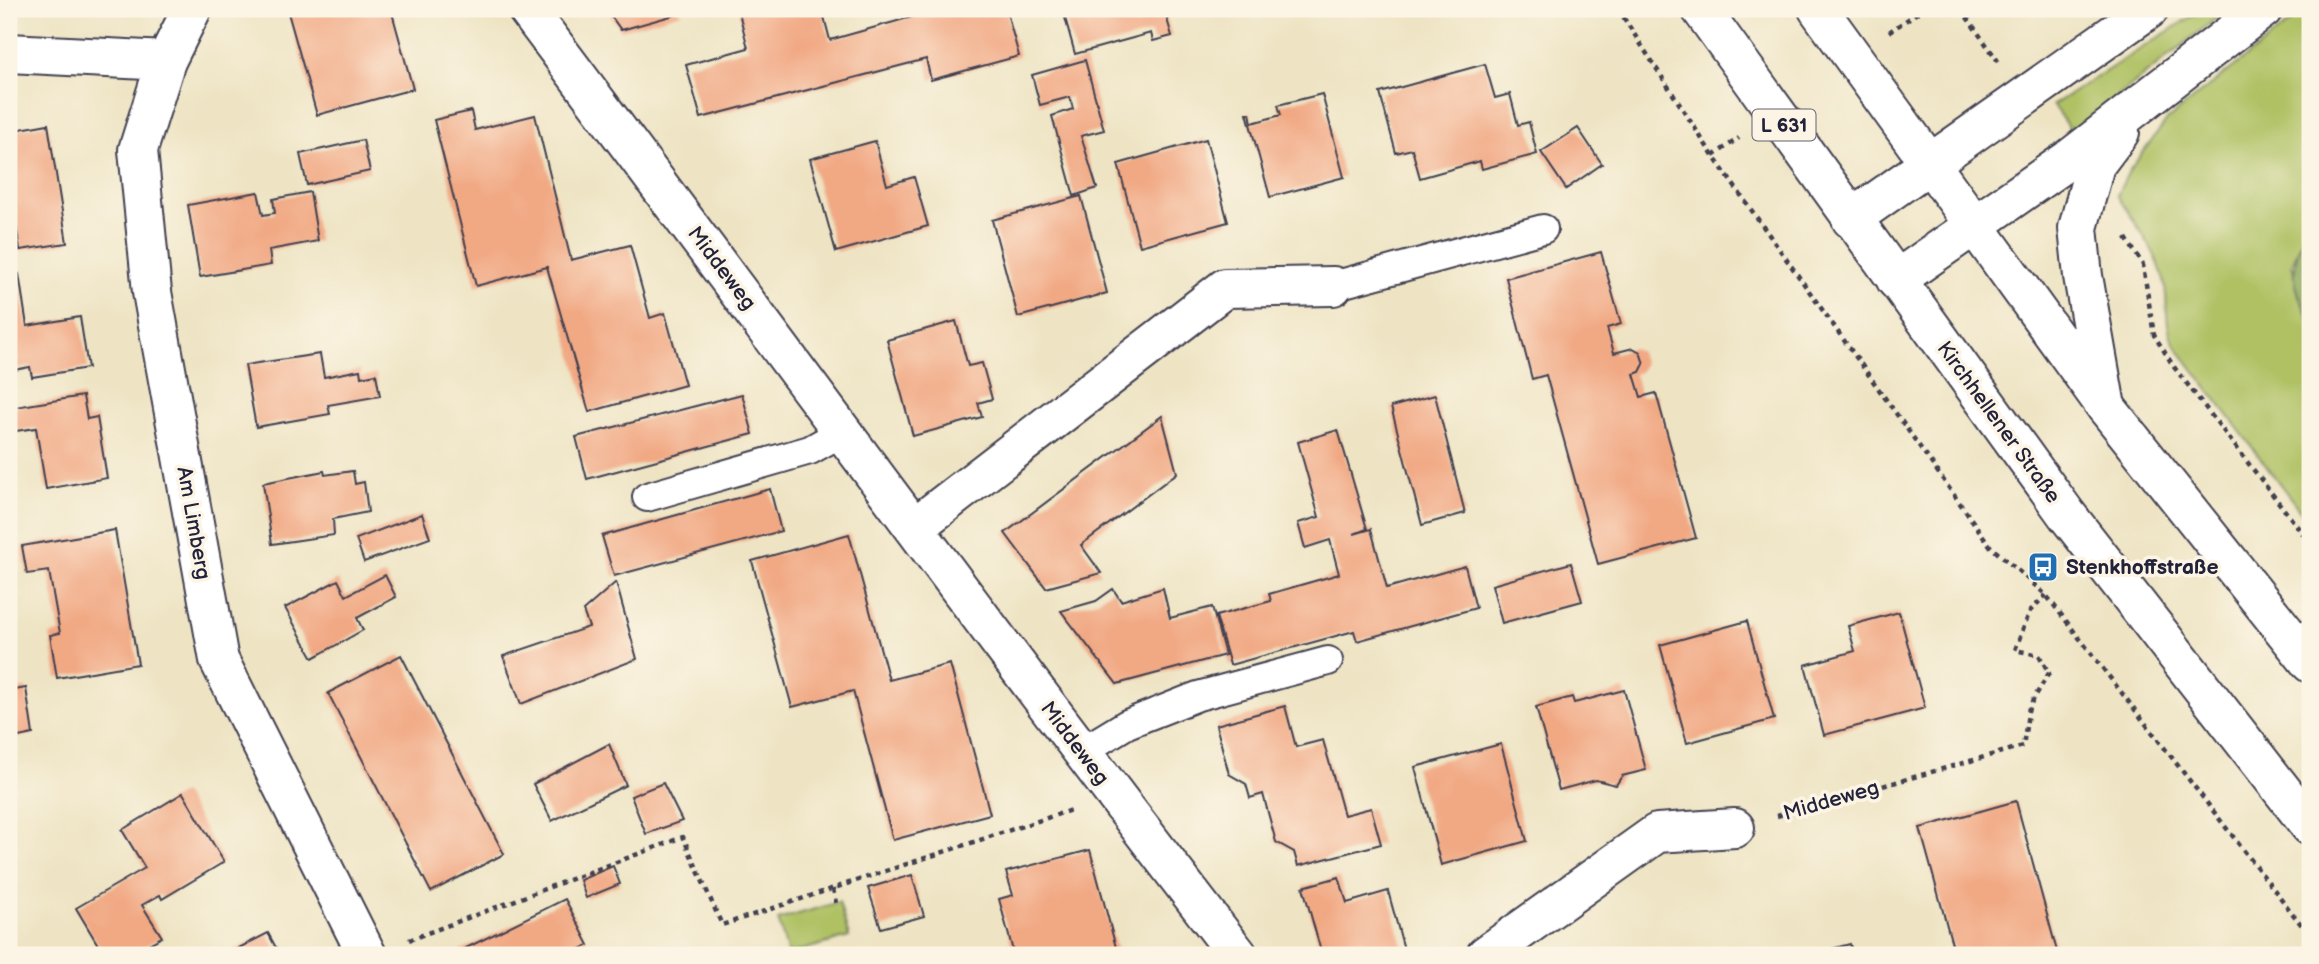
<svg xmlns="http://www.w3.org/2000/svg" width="2319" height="964" viewBox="0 0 2319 964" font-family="'Balsamiq Sans',sans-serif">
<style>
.green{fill:#afc164;stroke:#687250;stroke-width:2}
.forest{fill:#8ba75a;stroke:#56644a;stroke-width:2}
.building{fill:#f1a984}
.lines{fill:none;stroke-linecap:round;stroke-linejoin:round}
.lane-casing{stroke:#413f50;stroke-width:32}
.street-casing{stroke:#413f50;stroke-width:42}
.primary-casing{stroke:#413f50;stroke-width:42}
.highway-casing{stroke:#413f50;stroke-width:42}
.path{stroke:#413f50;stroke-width:4.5;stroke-dasharray:5 5;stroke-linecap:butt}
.lane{stroke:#fff;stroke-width:28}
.street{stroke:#fff;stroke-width:38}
.primary{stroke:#fff;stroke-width:38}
.highway{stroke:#fff;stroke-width:38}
.labels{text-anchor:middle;stroke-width:7;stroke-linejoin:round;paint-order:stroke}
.shield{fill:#fcf5e5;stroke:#63616e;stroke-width:2}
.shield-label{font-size:19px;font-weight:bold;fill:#22223b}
.street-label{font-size:21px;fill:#22223b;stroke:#fcf5e5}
.poi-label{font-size:21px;font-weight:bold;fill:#22223b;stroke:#fcf5e5;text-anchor:start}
</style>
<rect width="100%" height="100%" fill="#fcf5e5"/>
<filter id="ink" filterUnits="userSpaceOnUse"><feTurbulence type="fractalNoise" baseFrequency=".0143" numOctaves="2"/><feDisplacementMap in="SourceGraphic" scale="14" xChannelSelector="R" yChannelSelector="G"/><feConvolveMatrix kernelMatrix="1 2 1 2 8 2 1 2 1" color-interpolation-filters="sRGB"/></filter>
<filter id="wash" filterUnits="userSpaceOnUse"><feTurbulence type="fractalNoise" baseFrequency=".00686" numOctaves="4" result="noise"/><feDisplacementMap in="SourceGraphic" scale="28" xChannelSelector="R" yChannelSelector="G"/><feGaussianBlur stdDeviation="1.57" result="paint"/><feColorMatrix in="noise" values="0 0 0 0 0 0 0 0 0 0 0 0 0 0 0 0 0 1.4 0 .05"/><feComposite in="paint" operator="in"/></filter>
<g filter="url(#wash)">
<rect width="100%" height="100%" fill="#eee4c4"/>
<g class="green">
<polygon points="2203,9 2228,9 2072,133 2053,105"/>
<path d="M 2307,9 L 2310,9 L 2310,219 L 2292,264 L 2299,297 L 2310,319 L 2310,524 L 2175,345 C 2163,324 2169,303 2164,281 C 2157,250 2133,221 2117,195 L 2129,171 L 2168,119 Z"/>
<polygon points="839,902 849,937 788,954 778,920"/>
</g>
<path class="forest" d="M 2310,219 L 2310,319 C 2287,274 2292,264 2310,219 Z"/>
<g id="blocks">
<g class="building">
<polygon points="287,9 391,9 413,89 317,115"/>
<polygon points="606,9 679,9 682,13 621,30"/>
<polygon points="738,9 822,9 830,40 940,9 1006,9 1019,56 931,80 926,59 701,118 686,65 748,48"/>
<polygon points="1082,9 1164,9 1172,36 1153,41 1151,33 1075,54 1064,14"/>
<polygon points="1085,60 1104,130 1081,136 1097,188 1074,196 1052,116 1073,109 1070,97 1040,105 1032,75"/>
<polygon points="1485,64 1495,98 1510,94 1518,125 1529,122 1537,154 1482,169 1480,161 1420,178 1412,149 1396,153 1380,93"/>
<polygon points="1322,94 1344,177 1270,197 1247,113 1250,113 1252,123 1281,115 1278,105"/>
<polygon points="471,111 475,130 535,115 571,260 630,245 650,318 665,313 685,385 589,412 547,267 476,286 434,120"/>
<polygon points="48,124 67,243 20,250 15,218 9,219 9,131"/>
<polygon points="1578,128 1602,164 1566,189 1541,152"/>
<polygon points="1206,139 1228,222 1140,246 1118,164"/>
<polygon points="363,140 370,171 307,185 300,154"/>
<polygon points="875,141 887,185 914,177 928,226 836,252 810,159"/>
<polygon points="258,192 263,215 275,213 273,199 310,192 318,241 269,250 271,265 200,277 188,205"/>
<polygon points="1081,196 1107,293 1018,317 992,220"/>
<polygon points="1601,252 1621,324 1607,328 1614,353 1633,348 1640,352 1644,364 1640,372 1634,374 1641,397 1656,393 1696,538 1598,564 1546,375 1532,379 1506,278"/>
<polygon points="19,274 27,326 80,317 88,368 32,377 30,367 9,371 9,276"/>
<polygon points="956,321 968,366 982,363 992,399 978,403 982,417 913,436 887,340"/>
<polygon points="320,354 324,377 360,370 361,377 376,374 380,396 328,405 330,414 256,427 245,365"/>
<polygon points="742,394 753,434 587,479 576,437"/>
<polygon points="1435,395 1465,513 1422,525 1391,407"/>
<polygon points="83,396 87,419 97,417 107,478 46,489 36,428 9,432 9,408"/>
<polygon points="1162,416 1177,473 1081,545 1101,573 1046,588 1005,533"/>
<polygon points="1338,430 1367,529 1354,534 1371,529 1387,588 1465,566 1476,608 1357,641 1354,631 1230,665 1216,616 1271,601 1269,594 1339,574 1330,540 1305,548 1298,523 1319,517 1298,442"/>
<polygon points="324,471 325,475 353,471 355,484 364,482 368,512 333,519 334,535 272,544 263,483"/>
<polygon points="770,489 781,531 614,576 602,536"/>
<polygon points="422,514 430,538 364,562 356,539"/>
<polygon points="115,530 138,664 57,678 50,635 60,633 49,571 27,574 22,546"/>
<polygon points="849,534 889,680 950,664 990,814 893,840 853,691 792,707 752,561"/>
<polygon points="1571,563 1582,601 1502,623 1492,585"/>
<polygon points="385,575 396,597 357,618 363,630 313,658 285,608 338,580 346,596"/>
<polygon points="616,582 637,659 521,704 503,656 589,627 583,611"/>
<polygon points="1163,588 1170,618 1212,607 1225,655 1117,684 1061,611 1096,601 1113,589 1121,601"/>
<polygon points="1899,612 1925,708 1824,735 1805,665 1855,651 1848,626"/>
<polygon points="1747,621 1774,719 1687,743 1660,645"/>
<polygon points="401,655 504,854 431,892 328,693"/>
<polygon points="26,688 33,734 9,739 9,691"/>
<polygon points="1624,690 1646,770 1622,776 1616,785 1596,780 1559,790 1536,707 1572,697 1574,703"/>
<polygon points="1285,706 1296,747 1323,740 1344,815 1371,808 1381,844 1298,866 1294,852 1276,842 1263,794 1250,798 1246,784 1229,774 1216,725"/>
<polygon points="609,744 626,785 552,821 533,784"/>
<polygon points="1501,744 1527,841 1441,865 1415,767"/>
<polygon points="663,783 682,821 646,834 631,796"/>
<polygon points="183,793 224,862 162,899 160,895 142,905 162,937 129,955 104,955 76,908 145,868 122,830"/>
<polygon points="2016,801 2058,955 1955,955 1920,828"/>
<polygon points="1090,850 1118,955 999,955 1013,951 999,899 1013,895 1006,872"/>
<polygon points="613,866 620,884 586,898 580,880"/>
<polygon points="912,875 924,916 881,928 868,888"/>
<polygon points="1339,877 1347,903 1388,891 1405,953 1322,955 1303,887"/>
<polygon points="565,899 589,945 569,955 456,953"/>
<polygon points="268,933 280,955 225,955"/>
<polygon points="1850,944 1853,955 1812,955 1812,954"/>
</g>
</g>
</g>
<g filter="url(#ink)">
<use href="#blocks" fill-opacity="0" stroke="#413f50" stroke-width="2"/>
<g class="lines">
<g class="lane-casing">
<g id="lane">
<polyline points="1333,286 1543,229"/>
<polyline points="647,497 810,450 844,431"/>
<polyline points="1081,752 1127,724 1198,696 1328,661"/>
</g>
</g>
<g class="street-casing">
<g id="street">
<polyline points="192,9 166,61 138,150 152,292 219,660 367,955"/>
<path d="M 527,9 C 764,324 996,643 1238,955"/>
<polyline points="9,53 166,61"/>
<polyline points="916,526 1225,288 1333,286"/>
<polyline points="1486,955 1657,833 1735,828"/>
</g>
</g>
<g class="primary-casing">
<g id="primary">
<polyline points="1701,9 2067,515 2310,826"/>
<polyline points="1818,9 2106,407 2310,663"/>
</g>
</g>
<g class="highway-casing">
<g id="highway">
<polyline points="1851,219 2149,9"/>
<polyline points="1896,280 2068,160 2263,9"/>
<polyline points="2106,407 2083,276 2078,228 2095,165 2120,132"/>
</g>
</g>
<g class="path">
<polyline points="1618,9 1713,156 1991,547 2046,595 2310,936"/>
<polyline points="1961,9 1998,61"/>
<polyline points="1889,32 1923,9"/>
<polyline points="1713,156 1739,138"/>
<polyline points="2126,238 2143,265 2154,335 2174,367 2310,543"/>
<polyline points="1777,816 2023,746 2029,707 2049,673 2039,655 2015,650 2030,611 2046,595"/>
<polyline points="833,889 836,903"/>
<polyline points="409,940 683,837 722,925 1071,810"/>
</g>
<use href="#lane" class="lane"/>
<use href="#street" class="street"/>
<use href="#primary" class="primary"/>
<use href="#highway" class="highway"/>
</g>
</g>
<defs>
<g id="bus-square" transform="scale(1.575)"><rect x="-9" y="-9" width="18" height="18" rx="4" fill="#1f6fb2" stroke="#fcf5e5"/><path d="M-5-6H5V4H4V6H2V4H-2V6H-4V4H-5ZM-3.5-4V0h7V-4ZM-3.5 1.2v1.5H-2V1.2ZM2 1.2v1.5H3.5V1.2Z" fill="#fff"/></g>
</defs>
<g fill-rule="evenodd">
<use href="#bus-square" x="2043" y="567"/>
</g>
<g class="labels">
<rect class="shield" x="1752.5" y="109.5" width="63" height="31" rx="5"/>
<g class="shield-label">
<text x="1784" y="132">L 631</text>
</g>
<g class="street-label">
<text transform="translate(722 268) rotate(53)" y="7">Middeweg</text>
<text transform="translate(1999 422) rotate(54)" y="7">Kirchhellener Straße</text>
<text transform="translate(194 523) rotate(80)" y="7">Am Limberg</text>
<text transform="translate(1075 743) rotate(53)" y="7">Middeweg</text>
<text transform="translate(1831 800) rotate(-16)" y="7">Middeweg</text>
</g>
<g class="poi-label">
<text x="2066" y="574">Stenkhoffstraße</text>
</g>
</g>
<rect width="2319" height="964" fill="none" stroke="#fcf5e5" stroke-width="35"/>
</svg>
